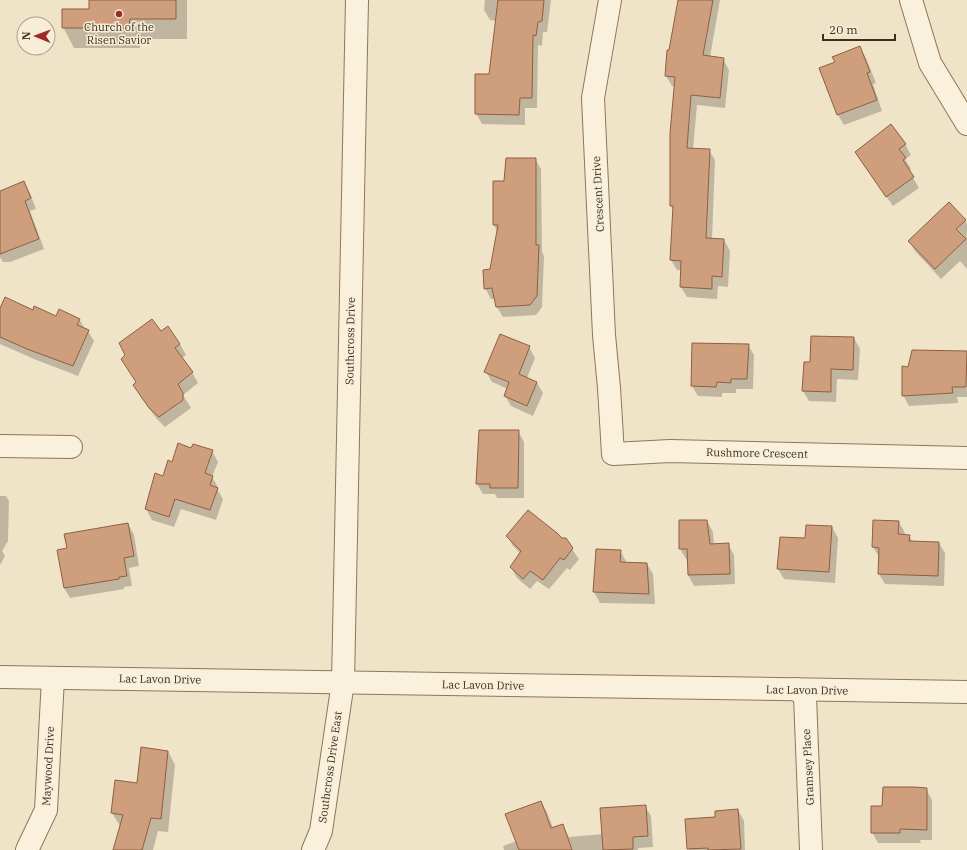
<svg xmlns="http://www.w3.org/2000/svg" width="967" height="850" viewBox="0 0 967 850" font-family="'IBM Plex Serif',serif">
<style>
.shadow{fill:#0003}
.building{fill:#cf9f7d;stroke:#8d5f41}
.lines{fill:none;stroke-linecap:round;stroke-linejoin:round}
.minor-casing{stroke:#8d765c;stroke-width:24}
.tertiary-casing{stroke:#8d765c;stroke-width:24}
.minor{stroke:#faf1dc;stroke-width:22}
.tertiary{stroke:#faf1dc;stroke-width:22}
.poi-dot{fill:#9e2a2b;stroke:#f7eed8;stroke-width:1.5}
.labels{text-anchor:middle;stroke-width:3;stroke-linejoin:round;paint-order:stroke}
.poi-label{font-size:11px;fill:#3d2e20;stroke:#f7eed8}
.street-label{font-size:11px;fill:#3d2e20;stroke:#f7eed8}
</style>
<rect width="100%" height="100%" fill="#f0e4c8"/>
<g class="shadow">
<polygon points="90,0 187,0 187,39 141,39 140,48 74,48 63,27 90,10"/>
<polygon points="485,0 551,0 547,32 543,32 542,46 538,45 537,108 525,108 525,125 482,124 476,113 490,75 497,21 490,20 484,10"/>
<polygon points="679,0 720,0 710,57 723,59 729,70 725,108 697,105 693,149 709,150 715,160 712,239 724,240 730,251 728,287 718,286 717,299 687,297 681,287 682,270 677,270 671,260 674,210 671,206 675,87 672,86 666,76"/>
<polygon points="860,48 866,58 876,83 873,84 882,111 844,125 838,115 820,69 836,63"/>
<polygon points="905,144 911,155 905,159 911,169 909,171 919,188 893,206 862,163 856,152"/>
<polygon points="535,159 541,169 542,252 544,256 542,307 536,315 503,317 497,307 495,299 491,299 485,288 491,270 498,233 494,225 494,182 505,182"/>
<polygon points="24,183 30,193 36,209 30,211 44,249 10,262 3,262 0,257 0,192"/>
<polygon points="965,220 967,224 967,234 966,235 967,236 967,269 960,261 941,279 915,251 909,241"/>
<polygon points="0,310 33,311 57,317 79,319 85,329 88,331 94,341 78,376 34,359 0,344"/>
<polygon points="160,332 180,344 186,355 182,358 192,372 198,383 183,395 191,408 165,427 156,418 140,395 137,383"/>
<polygon points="854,338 860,349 858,380 837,379 836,402 809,401 803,391 811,363"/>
<polygon points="748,345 754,355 753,389 736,389 736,393 722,393 722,397 698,396 692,386"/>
<polygon points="529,347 535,358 527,378 537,383 543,393 533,416 511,406 505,396 508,389 492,382 486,372"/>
<polygon points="966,352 967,397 957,397 958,403 909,406 903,395 909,368"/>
<polygon points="518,431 524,442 524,498 497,498 495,494 483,494 477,484"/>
<polygon points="212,451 218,462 212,477 218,487 217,489 223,499 216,520 181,509 174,527 152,520 146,509 164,477 173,463"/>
<polygon points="0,496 6,496 9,501 8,541 2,551 5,556 0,565"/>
<polygon points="707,521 713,532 714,545 728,544 734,555 735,584 694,586 688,575 688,559 686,559 680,549"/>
<polygon points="899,522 905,533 904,535 909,536 913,542 939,543 945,553 944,586 885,584 879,574 880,558 873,547"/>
<polygon points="128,524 134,535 139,566 129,568 132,586 124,587 124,589 70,598 64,588 69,549"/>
<polygon points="832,527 838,538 835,583 784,579 778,569 805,539"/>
<polygon points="507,536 572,549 579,559 570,570 567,568 549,589 537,581 530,589 517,578 511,567 521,554 513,546"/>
<polygon points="596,550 620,551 626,561 626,563 647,564 653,574 655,604 600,603 594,592"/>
<polygon points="168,751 175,765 168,832 158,831 153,850 114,850 120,826 112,813"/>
<polygon points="926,789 932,800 932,840 920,840 921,843 878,843 872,832 883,807"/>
<polygon points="541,802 547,812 553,828 562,825 569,837 603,834 645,806 651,816 653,847 638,848 638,850 504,850 503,846 517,841"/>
<polygon points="738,810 744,821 745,850 689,850 688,849 716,818"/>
</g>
<g class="building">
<polygon points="89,0 176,0 176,19 130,19 129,28 62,28 62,9 89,9"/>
<polygon points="498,0 544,0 542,21 538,22 536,36 533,35 532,98 520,98 519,115 475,114 475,74 489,74"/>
<polygon points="678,0 713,0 703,55 724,58 720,98 691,95 687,148 710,149 706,238 724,239 722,277 712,276 712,289 680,287 681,261 670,260 673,206 670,206 670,133 675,77 665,76 667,50 669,50"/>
<polygon points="860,46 870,72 867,73 877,100 837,115 819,68 835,62 832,57"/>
<polygon points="891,124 906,144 899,149 906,158 903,160 914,177 886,197 855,152"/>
<polygon points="506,158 536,158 536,245 539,245 537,296 530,305 496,307 492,288 484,289 483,270 490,269 498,225 493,225 493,181 504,181"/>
<polygon points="24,181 31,198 25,201 39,239 0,254 0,191"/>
<polygon points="949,202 966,220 956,229 966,239 935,269 908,241"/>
<polygon points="5,297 33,310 34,306 56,316 59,309 80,319 77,325 89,330 73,366 27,349 0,337 0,308"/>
<polygon points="152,319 161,331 168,326 180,344 175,348 193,372 178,384 183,393 183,400 159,417 149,408 133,385 136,382 121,359 125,355 119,343"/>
<polygon points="500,334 530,346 519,374 537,382 527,406 504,396 509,382 484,372"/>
<polygon points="811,336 854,337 853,370 831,369 831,392 802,391 804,362 810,362"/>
<polygon points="692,343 749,344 747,379 731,379 731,383 717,382 716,387 691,386"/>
<polygon points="912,350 967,351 966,387 952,387 953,393 902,396 902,366 908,367"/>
<polygon points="479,430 519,430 518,488 490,488 490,484 476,484"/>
<polygon points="178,443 191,448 193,444 213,450 205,473 213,476 210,485 218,488 210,510 175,499 169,517 145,509 155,473 163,476 168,460 172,462"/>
<polygon points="528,510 557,533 562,538 566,538 573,548 564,560 560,558 543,580 530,571 523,579 510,567 521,551 506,536"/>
<polygon points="679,520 707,520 710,544 729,543 730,574 688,575 687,549 679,549"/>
<polygon points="873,520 899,521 898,534 910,535 909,541 939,542 938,576 878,574 879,548 872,547"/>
<polygon points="128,523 134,556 124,558 127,576 119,577 119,579 64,588 57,550 67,548 64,534"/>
<polygon points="806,525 832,526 829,572 777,569 780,537 805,538"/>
<polygon points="596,549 621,550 620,562 647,563 649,594 593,592"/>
<polygon points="141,747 168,751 161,819 151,818 142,850 113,850 123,815 111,813 115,780 137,783"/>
<polygon points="883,787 914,787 927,788 927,830 900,829 900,833 871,833 871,806 882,806"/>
<polygon points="541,801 551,828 563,824 572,850 519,850 505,814"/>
<polygon points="646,805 648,836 633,837 633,849 603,850 600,808"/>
<polygon points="738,809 741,849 708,850 708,848 687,849 685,819 715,817 715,811"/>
</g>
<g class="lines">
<g class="minor-casing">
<g id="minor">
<polyline points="610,0 593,98 604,335 609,388 613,454 670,451 967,458"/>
<polyline points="911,0 930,63 967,124"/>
<polyline points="0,446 71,447"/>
<polyline points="796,689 805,696 811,850"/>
<polyline points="27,850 46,810 53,678"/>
</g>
</g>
<g class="tertiary-casing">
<g id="tertiary">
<polyline points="0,677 967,692"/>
<polyline points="313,850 321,831 343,682 357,0"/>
</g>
</g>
<use href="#minor" class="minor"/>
<use href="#tertiary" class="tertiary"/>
</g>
<circle class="poi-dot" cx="119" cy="14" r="4"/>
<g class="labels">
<g class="poi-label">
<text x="119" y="31">Church of the<tspan x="119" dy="13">Risen Savior</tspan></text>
</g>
<g class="street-label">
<text transform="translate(598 194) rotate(-93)" y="4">Crescent Drive</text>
<text transform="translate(350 341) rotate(-89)" y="4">Southcross Drive</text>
<text transform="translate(757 453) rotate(1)" y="4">Rushmore Crescent</text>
<text transform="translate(160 679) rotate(1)" y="4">Lac Lavon Drive</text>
<text transform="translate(483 685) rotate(1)" y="4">Lac Lavon Drive</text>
<text transform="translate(807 690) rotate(1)" y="4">Lac Lavon Drive</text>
<text transform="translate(48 766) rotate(-87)" y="4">Maywood Drive</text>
<text transform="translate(330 767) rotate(-82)" y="4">Southcross Drive East</text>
<text transform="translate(808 767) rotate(-93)" y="4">Gramsey Place</text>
</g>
</g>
<g transform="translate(36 36) rotate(271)"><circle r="19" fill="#f7eed8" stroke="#ada18e"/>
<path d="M0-3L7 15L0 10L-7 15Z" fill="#9e2a2b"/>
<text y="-6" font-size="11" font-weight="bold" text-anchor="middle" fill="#3d2e20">N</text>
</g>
<path d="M823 34v6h72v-6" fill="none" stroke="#3d2e20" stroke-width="2"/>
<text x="829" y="34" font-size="12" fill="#3d2e20" stroke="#f7eed8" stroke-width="3" paint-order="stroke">20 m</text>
</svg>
